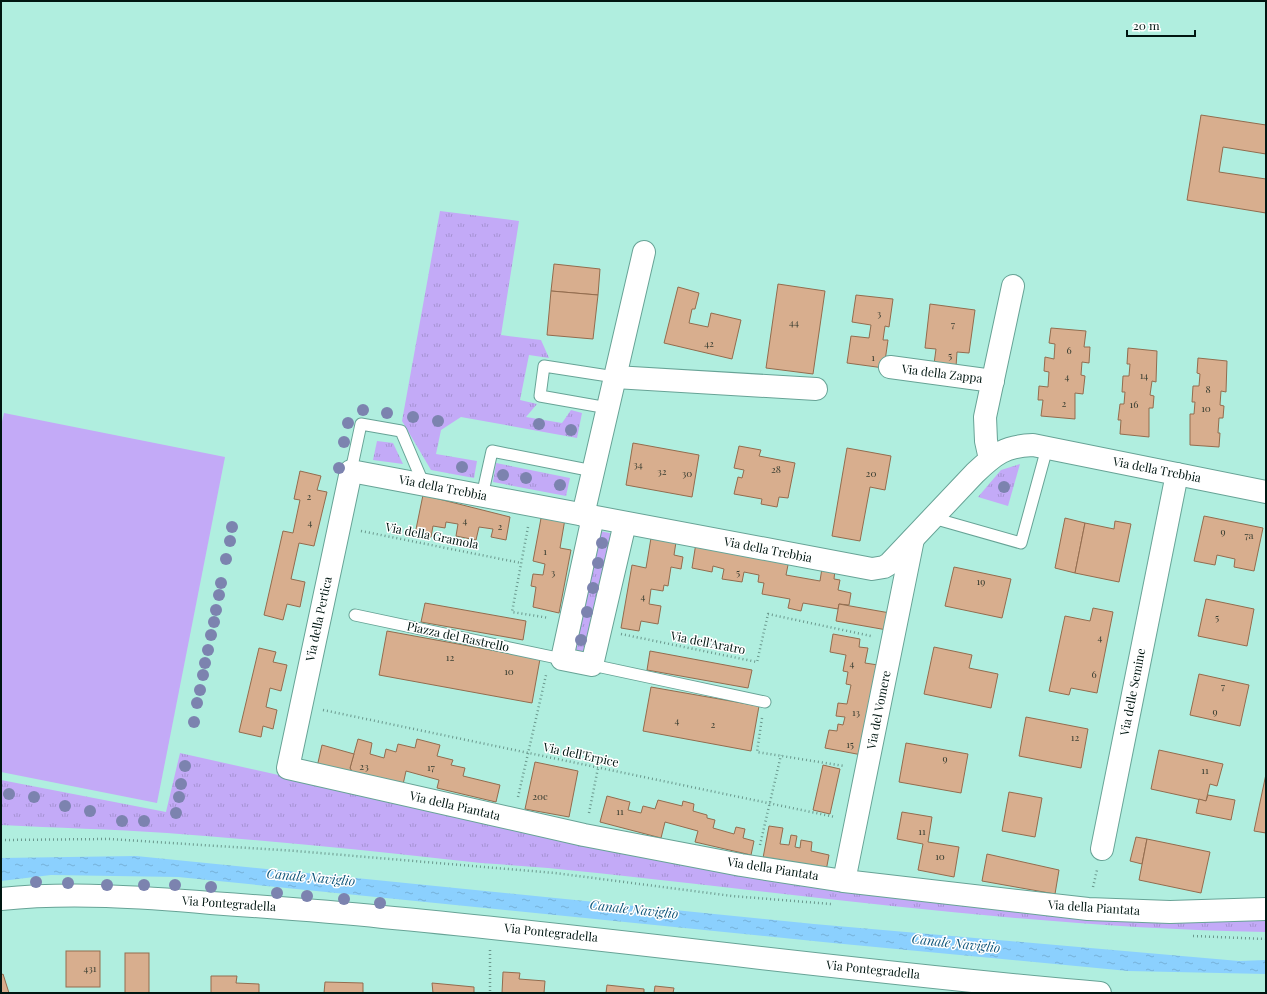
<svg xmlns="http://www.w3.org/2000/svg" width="1267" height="994" viewBox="0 0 1267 994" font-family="'Playfair Display',serif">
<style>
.grass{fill:url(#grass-tufts)}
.park{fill:#c3aaf7}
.water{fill:url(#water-ripples)}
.building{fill:#d8ae8e;stroke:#936c4e}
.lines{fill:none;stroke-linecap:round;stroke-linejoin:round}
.service-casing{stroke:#67a396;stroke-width:13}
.minor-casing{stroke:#67a396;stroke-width:24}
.tertiary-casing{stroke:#67a396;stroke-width:24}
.path{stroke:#6a988d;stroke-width:2.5;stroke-dasharray:1 3;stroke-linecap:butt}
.service{stroke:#fff;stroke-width:11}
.minor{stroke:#fff;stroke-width:22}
.tertiary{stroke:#fff;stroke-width:22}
.tree{fill:#7c83af}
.labels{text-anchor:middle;stroke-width:3;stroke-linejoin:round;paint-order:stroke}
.number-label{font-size:10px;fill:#363c30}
.street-label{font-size:12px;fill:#001611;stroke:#fff}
.water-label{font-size:13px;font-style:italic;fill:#0f557a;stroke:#fff}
</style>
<defs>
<pattern id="grass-tufts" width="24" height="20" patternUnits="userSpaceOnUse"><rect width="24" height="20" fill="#c3aaf7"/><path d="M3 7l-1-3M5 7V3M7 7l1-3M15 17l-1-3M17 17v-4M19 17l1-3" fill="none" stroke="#a692d3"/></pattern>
<pattern id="water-ripples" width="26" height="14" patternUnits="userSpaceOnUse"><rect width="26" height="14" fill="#8bd0fe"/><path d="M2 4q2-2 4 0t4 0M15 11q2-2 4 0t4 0" fill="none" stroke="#76b2d9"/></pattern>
</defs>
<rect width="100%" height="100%" fill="#b0eedf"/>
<g class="grass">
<polygon points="440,211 519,221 501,335 541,340 549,358 529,355 520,400 537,404 526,417 562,423 571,410 582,413 577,438 461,417 441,430 436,454 477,461 474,478 431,470 402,421"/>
<polygon points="377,441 393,443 403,464 373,460"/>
<polygon points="496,463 570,478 566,496 493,482"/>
<polygon points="1020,464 1008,506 978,497 1001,470"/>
<polygon points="595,530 614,534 588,654 569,650"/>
<path d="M 180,753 L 461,816 L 809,886 L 1266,915 L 1266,932 C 1025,928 787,892 548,868 C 516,865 484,864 453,860 C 357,849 262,840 167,833 C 112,829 56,828 1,825 L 1,780 L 166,812 Z"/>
</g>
<polygon class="park" points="4,413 225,457 157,803 1,772 1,426"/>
<polygon class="water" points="136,856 814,924 1239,961 1266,960 1266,974 1128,971 833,943 178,877 51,875 1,881 1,858"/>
<g class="building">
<polygon points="1201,115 1266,125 1266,154 1223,147 1219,172 1266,179 1266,213 1187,200"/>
<polygon points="554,264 600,269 598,295 551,291"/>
<polygon points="778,284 825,291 813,374 766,368"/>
<polygon points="678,287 699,293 695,309 692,309 689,323 708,327 711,313 741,320 732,359 664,343"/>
<polygon points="551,291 598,295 593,339 547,335"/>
<polygon points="856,295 893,299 889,327 885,326 883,340 888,340 884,368 847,363 851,336 869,338 871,325 852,322"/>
<polygon points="930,304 975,310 969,353 957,352 956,367 934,364 936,349 925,348"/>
<polygon points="1051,328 1086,331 1084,347 1090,347 1089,363 1082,362 1081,375 1085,376 1083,394 1075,393 1075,419 1041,416 1043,400 1038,400 1039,386 1048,387 1049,372 1044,371 1045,357 1054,359 1055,344 1049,343"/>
<polygon points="1128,348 1157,351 1156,382 1152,381 1150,395 1154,396 1153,408 1149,408 1149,437 1120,434 1121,420 1118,420 1120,404 1124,404 1125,392 1122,392 1123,376 1129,376 1130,364 1127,364"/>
<polygon points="1198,358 1227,361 1226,392 1221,391 1220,405 1224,406 1223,418 1219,418 1218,433 1220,433 1219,447 1190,445 1190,414 1194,414 1195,402 1192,402 1193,386 1199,386 1200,374 1197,373"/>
<polygon points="633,443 699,455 692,497 626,485"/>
<polygon points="739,446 761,450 759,456 795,463 788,498 779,497 777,507 761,504 762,499 734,494 738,477 742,478 744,470 734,468"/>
<polygon points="847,448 891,456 885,490 870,487 860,541 832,536"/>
<polygon points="300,471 321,476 317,490 327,492 314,546 299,543 291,579 305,582 300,607 287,604 283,620 264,615 283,531 293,533 300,500 294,499"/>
<polygon points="423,495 510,517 506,540 491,537 493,529 479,527 476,540 456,536 458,524 446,522 445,528 433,526 431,537 415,534"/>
<polygon points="542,513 565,519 560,548 571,550 559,613 533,607 536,587 531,586 533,574 543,575 545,564 533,561"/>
<polygon points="1204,516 1263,528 1254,571 1234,567 1235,559 1217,555 1215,565 1194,561"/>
<polygon points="1065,518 1085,523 1075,573 1055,568"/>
<polygon points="1115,521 1131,524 1119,582 1075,573 1085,523 1114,529"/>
<polygon points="651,538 676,542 674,555 683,557 681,569 671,567 668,586 664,585 663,591 651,589 649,604 661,606 658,624 641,621 639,631 621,628 632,565 646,568"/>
<polygon points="696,543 789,560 786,575 820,581 822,568 835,570 834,579 840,580 838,590 851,593 849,605 839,604 838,609 803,603 801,611 788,608 790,599 762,594 764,583 758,582 759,575 744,572 742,582 722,579 724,569 713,566 712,572 692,568"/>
<polygon points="954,567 1011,579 1002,618 945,606"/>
<polygon points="1206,599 1254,609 1247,646 1198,636"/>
<polygon points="425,603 526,621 523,640 421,622"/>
<polygon points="839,604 890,613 887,630 836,621"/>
<polygon points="1093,608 1113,612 1097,693 1071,688 1069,695 1049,691 1065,616 1090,621"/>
<polygon points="387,631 540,659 532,703 379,675"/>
<polygon points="833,634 860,639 859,647 868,648 865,663 878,665 862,755 825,748 829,730 837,731 838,724 843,725 845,717 836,716 838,703 847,704 851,685 846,684 848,672 843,671 846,655 830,652"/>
<polygon points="934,647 972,655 969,668 998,674 991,708 924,694"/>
<polygon points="259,648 276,652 273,662 287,665 281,691 270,688 266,707 277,710 273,729 263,726 261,737 239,732"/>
<polygon points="650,651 752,670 748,688 647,670"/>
<polygon points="1199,674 1249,685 1240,726 1190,715"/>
<polygon points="651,687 759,706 751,751 643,731"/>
<polygon points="1026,717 1088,729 1081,768 1019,756"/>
<polygon points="358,739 372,743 370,754 384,758 386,749 396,752 398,744 415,748 417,739 440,745 437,756 453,760 451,765 465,768 463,776 500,785 496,802 437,788 439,780 406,771 402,789 355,777 350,768"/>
<polygon points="906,743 968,754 961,793 899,782"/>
<polygon points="322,745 354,754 350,768 355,777 317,767"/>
<polygon points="1159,750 1223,764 1217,786 1210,784 1206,801 1151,789"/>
<polygon points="535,762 578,771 569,817 525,809"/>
<polygon points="823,765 840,769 830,814 813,810"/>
<polygon points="1266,774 1266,833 1254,831"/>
<polygon points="1009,792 1042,798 1035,837 1002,831"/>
<polygon points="1208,795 1235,800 1231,820 1196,813 1199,799 1206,801"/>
<polygon points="607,796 630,802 628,810 641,813 643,806 655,809 658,800 682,806 683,801 694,804 693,811 707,815 707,818 715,820 713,828 734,834 736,827 745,829 743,838 754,841 751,855 695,842 698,831 665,822 661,838 600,822"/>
<polygon points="902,812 932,817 928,842 959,847 954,877 918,870 923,844 897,839"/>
<polygon points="769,826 783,828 780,844 789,845 791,835 797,836 795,847 800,848 801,840 812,842 811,851 829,855 826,871 763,858"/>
<polygon points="1136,837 1147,839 1142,864 1130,861"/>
<polygon points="1147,839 1210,852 1201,893 1139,880"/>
<polygon points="987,854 1059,870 1055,894 982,881"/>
<rect x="66" y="951" width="34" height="36"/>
<rect x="125" y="953" width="24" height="40"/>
<polygon points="503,972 520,973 519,979 545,981 544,993 502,993"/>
<polygon points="3,974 9,993 1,993 1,975"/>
<polygon points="211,976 237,976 236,983 259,984 259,993 211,993"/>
<polygon points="325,982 363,983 363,993 324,993"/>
<polygon points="432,983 474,987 474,993 433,993"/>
<polygon points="607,985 644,989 644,993 606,993"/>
<polygon points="655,986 674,988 673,993 654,993"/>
</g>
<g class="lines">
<g class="service-casing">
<g id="service">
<polyline points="608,408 540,396 544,366 615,377"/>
<polyline points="351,471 361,424 401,431 424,485"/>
<polyline points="482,496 492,451 593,471"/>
<polyline points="933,518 1021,543 1047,448"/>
<polyline points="355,615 562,659"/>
<polyline points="592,665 765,702"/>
</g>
</g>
<g class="minor-casing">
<g id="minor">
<polyline points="890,367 993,381"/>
<polyline points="615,377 816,389"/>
<polyline points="990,459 986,441 985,417 1013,286"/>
<path d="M 1266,492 L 1033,445 C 1005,446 995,454 975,473 L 889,564 L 884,567 L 872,569 L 351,471 L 288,768 L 584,835 L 741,865 L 844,881 L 1088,909 L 1170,912 L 1266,909"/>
<polyline points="583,515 644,252"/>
<polyline points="593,517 562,659 592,665 625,523"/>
<polyline points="1102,849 1177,474"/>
<polyline points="844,881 913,539"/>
</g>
</g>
<g class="tertiary-casing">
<path id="tertiary" d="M 1,899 C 71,892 142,897 211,903 C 269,907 326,911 383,917 C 622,939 860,973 1100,993"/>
</g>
<g class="path">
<polyline points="528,527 512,612 549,618"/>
<polyline points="361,531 521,563"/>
<polyline points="621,634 757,662 768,614 871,636"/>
<polyline points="323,710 835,817"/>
<polyline points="762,718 757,752 844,766"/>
<polyline points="518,797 546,675"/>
<polyline points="589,813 598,768"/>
<polyline points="1,840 109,839 296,851 555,873 732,896 831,904"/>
<polyline points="760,845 781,755"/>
<polyline points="1093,887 1097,870"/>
<polyline points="1193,936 1266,939"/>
<polyline points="490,950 490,993"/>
</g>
<use href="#service" class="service"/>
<use href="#minor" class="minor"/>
<use href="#tertiary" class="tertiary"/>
</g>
<g class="tree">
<circle cx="363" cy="410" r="6"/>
<circle cx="387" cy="413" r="6"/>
<circle cx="413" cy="417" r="6"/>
<circle cx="438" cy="421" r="6"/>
<circle cx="348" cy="423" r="6"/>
<circle cx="539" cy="424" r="6"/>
<circle cx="571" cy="430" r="6"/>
<circle cx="344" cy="442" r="6"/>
<circle cx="462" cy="467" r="6"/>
<circle cx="339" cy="468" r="6"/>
<circle cx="503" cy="475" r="6"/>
<circle cx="526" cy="478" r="6"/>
<circle cx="560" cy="485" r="6"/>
<circle cx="1004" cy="487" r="6"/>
<circle cx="232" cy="527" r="6"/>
<circle cx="230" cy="541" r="6"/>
<circle cx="602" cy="543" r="6"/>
<circle cx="226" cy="559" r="6"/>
<circle cx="598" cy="563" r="6"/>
<circle cx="221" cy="583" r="6"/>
<circle cx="593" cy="588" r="6"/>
<circle cx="219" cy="595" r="6"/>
<circle cx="216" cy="610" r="6"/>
<circle cx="587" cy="612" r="6"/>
<circle cx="214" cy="622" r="6"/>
<circle cx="211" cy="635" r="6"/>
<circle cx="581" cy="640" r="6"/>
<circle cx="208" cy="650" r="6"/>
<circle cx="205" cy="663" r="6"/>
<circle cx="203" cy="675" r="6"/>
<circle cx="200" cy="690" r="6"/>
<circle cx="197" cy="703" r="6"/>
<circle cx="194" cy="722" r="6"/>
<circle cx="185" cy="766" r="6"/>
<circle cx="181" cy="784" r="6"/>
<circle cx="9" cy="794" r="6"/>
<circle cx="34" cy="797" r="6"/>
<circle cx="179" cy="797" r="6"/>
<circle cx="65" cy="806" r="6"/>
<circle cx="90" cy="811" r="6"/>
<circle cx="176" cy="813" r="6"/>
<circle cx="122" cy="821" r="6"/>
<circle cx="144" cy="821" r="6"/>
<circle cx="36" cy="882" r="6"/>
<circle cx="68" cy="883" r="6"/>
<circle cx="107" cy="885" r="6"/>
<circle cx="144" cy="885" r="6"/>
<circle cx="175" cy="885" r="6"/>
<circle cx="211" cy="887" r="6"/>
<circle cx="277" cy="893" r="6"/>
<circle cx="307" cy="896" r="6"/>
<circle cx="344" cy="899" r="6"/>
<circle cx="380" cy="903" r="6"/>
</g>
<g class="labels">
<g class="number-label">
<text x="879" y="317">3</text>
<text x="794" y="326">44</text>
<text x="953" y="328">7</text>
<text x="709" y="347">42</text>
<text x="1069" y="354">6</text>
<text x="950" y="359">5</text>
<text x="873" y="361">1</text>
<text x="1144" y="379">14</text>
<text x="1067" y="380">4</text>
<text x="1208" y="393">8</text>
<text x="1064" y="407">2</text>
<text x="1134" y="408">16</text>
<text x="1206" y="412">10</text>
<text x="638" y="468">34</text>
<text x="776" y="473">28</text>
<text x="662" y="475">32</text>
<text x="687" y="477">30</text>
<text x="871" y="477">20</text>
<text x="309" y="500">2</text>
<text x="465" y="524">4</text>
<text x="310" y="526">4</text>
<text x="500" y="530">2</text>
<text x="1223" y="535">9</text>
<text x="1249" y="539">7a</text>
<text x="545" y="555">1</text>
<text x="553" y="576">3</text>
<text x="738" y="576">5</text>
<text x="981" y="585">19</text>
<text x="643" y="600">4</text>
<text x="1217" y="621">5</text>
<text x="1100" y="641">4</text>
<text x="450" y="661">12</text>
<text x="852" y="667">4</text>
<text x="509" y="675">10</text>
<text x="1094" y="678">6</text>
<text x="1223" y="690">7</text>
<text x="1215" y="715">9</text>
<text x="856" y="716">13</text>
<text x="677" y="724">4</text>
<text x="713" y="728">2</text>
<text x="1075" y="741">12</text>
<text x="850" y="748">15</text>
<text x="945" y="762">9</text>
<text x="364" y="770">23</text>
<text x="431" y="771">17</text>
<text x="1205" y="774">11</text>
<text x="540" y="800">20c</text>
<text x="620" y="815">11</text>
<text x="922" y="835">11</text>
<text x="940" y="860">10</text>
<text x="90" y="972">431</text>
</g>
<g class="street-label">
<text transform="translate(942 374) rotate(7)" y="4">Via della Zappa</text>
<text transform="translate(1157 470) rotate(11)" y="4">Via della Trebbia</text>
<text transform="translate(443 488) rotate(11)" y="4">Via della Trebbia</text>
<text transform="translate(432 536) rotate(11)" y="4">Via della Gramola</text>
<text transform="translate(768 550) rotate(11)" y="4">Via della Trebbia</text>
<text transform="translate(319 619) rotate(-78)" y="4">Via della Pertica</text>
<text transform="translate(458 637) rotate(12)" y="4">Piazza del Rastrello</text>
<text transform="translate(708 643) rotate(11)" y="4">Via dell'Aratro</text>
<text transform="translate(1133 692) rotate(-79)" y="4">Via delle Semine</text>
<text transform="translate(879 710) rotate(-79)" y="4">Via del Vomere</text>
<text transform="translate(581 755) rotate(12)" y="4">Via dell'Erpice</text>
<text transform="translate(455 806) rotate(13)" y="4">Via della Piantata</text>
<text transform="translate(773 869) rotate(9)" y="4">Via della Piantata</text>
<text transform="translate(229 904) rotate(4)" y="4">Via Pontegradella</text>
<text transform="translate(1094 908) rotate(4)" y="4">Via della Piantata</text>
<text transform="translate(551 933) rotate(6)" y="4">Via Pontegradella</text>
<text transform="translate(873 970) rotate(6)" y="4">Via Pontegradella</text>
</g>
<g class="water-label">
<text transform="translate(311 877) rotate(5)" y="5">Canale Naviglio</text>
<text transform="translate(634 909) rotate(6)" y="5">Canale Naviglio</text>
<text transform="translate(956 943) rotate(6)" y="5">Canale Naviglio</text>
</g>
</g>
<rect width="1267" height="994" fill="none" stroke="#001611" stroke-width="4"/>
<path d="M1127 30v6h68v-6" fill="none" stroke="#001611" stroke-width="2"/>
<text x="1133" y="30" font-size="12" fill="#001611" stroke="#ffffff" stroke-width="3" paint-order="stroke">20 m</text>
</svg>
